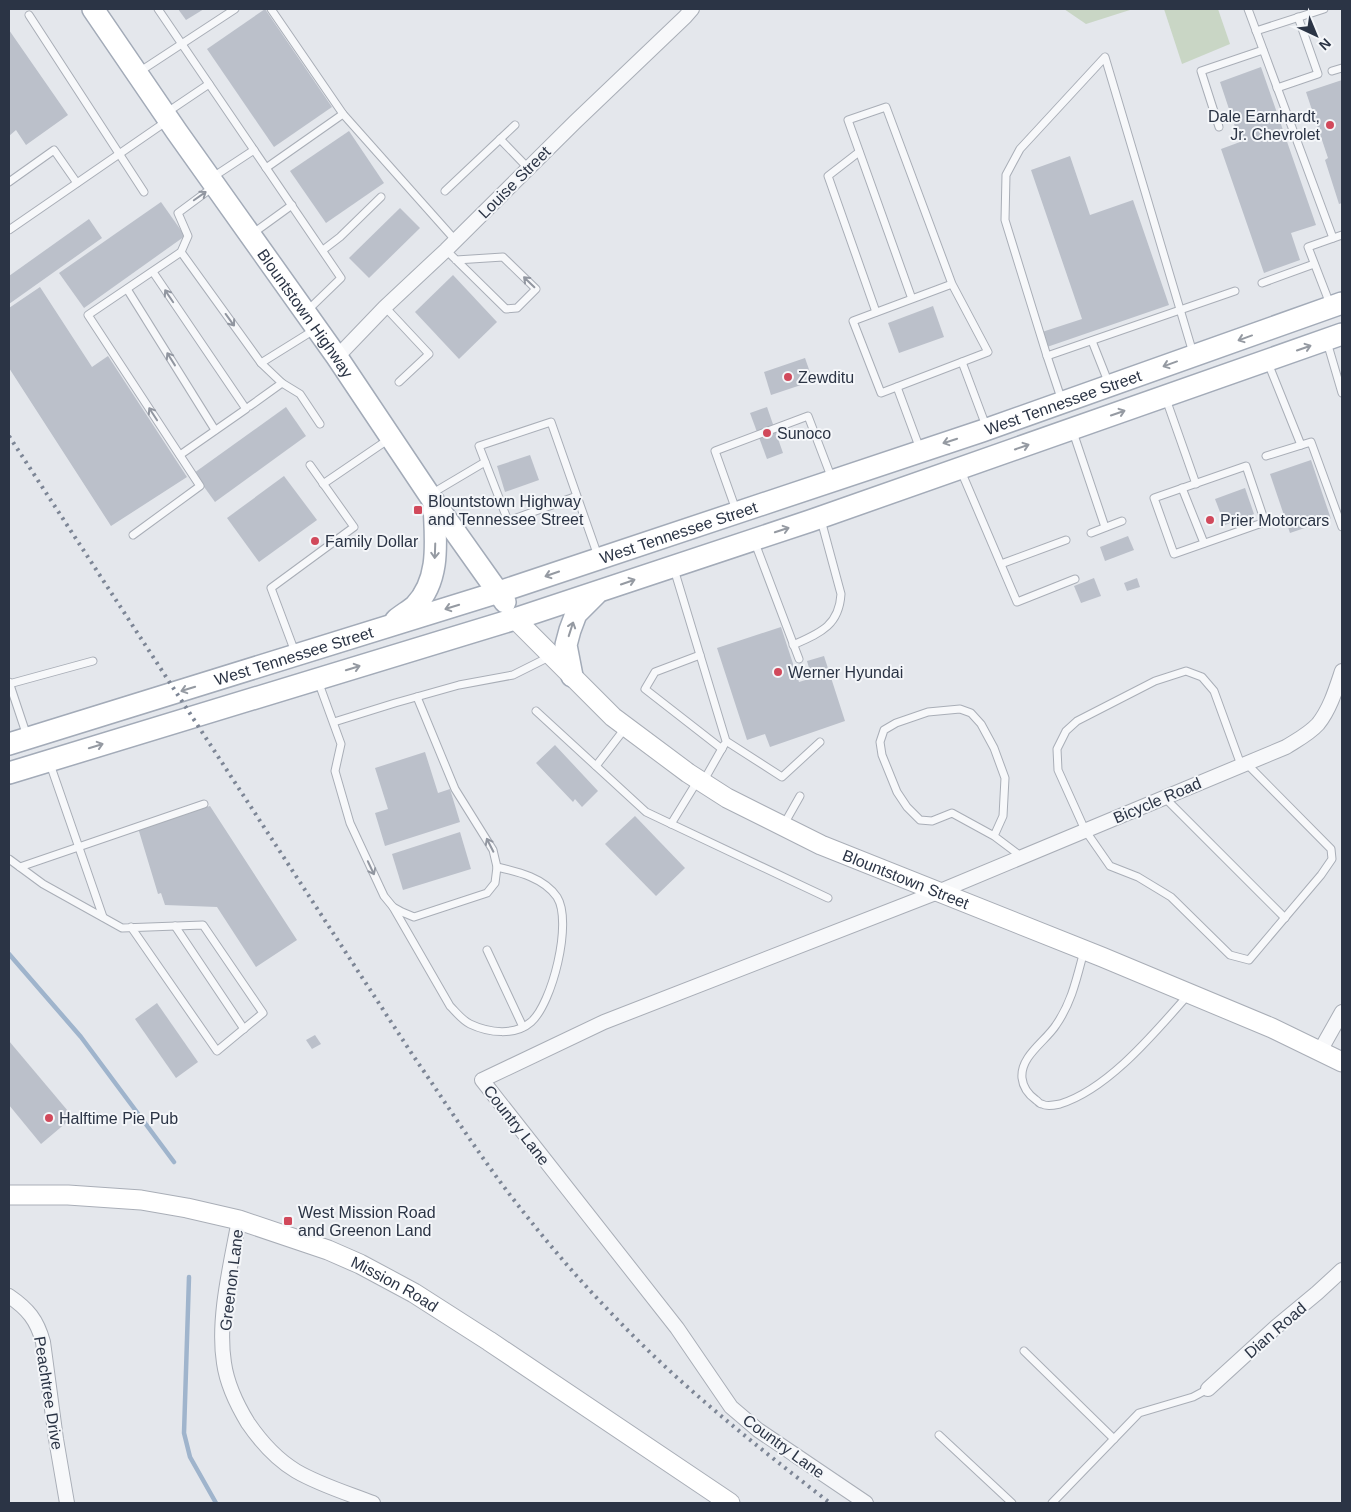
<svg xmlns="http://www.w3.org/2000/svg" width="1351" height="1512" viewBox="0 0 1351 1512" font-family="Helvetica,sans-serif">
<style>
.green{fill:#c9d6c5}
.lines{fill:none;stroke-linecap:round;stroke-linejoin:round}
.stream{stroke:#9fb4cc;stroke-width:4.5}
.building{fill:#bbc0ca}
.lane-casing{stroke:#a9aeb7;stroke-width:9}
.street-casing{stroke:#a9aeb7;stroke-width:16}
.secondary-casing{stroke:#a9aeb7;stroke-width:21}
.primary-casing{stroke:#a3abb8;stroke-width:24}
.lane{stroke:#f7f8fa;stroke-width:7}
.street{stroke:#f7f8fa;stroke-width:14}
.secondary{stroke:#fff;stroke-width:19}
.primary{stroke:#fff;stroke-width:21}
.rail{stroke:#7d8696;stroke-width:4;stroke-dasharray:2.5 5;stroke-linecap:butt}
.oneway{stroke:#9196a0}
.oneway2{stroke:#959aa2}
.poi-dot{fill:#d1495b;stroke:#f4f6f9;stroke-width:2}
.labels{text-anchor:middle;stroke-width:4;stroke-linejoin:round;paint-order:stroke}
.poi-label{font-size:16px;fill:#2b3445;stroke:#f4f6f9;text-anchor:start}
.street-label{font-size:16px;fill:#2b3445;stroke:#f4f6f9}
</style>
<rect width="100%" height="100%" fill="#e4e7ec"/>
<g class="green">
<polygon points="1064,9 1133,9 1086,24"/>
<polygon points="1164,9 1218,9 1230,44 1182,64"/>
</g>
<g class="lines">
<g class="stream">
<polyline points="9,954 81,1037 174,1162"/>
<polyline points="189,1277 184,1433 190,1457 216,1503"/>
</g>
</g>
<g class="building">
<polygon points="178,9 204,9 186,20"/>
<polygon points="265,9 332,107 274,147 207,49"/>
<polygon points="9,30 68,115 26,145 16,130 9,136"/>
<polygon points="1261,67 1316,225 1291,233 1300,260 1264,273 1221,149 1240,142 1220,82"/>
<polygon points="1342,80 1342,203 1339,204 1325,160 1328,158 1306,92"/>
<polygon points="349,131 384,183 326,223 290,171"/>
<polygon points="1070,156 1090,215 1133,200 1169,305 1047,347 1042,332 1082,319 1031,170"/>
<polygon points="161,202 185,236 84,308 59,273"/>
<polygon points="400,208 420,228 369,278 349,258"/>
<polygon points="89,219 102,238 9,304 9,276"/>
<polygon points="453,275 497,322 459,359 415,312"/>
<polygon points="40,287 92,367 108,356 187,477 111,526 9,368 9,308"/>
<polygon points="933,306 944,337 899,353 888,323"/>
<polygon points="805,358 813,381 771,395 764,372"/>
<polygon points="286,407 306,436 215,502 194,473"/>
<polygon points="767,407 783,453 767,459 750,413"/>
<polygon points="530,455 539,480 505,492 497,466"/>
<polygon points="1311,460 1331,519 1290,533 1270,474"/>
<polygon points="284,476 317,520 259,562 227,518"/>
<polygon points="1245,488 1254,514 1225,525 1215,499"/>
<polygon points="1128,536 1134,550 1105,561 1100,547"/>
<polygon points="1094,578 1101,596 1081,603 1074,586"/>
<polygon points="1137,578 1140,587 1127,591 1124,583"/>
<polygon points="781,627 799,682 812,678 807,661 824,656 845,721 770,747 765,734 747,740 717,648"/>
<polygon points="555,745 598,791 582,807 575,799 573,802 536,763"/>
<polygon points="425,752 438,793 450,789 460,822 385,846 375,813 388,809 375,768"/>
<polygon points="210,806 297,940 256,967 217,907 165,905 161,893 158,894 138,828"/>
<polygon points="635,816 685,868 656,896 605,844"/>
<polygon points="460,832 471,869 403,890 392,854"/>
<polygon points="157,1003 198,1062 176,1078 135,1019"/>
<polygon points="315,1035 321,1044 312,1049 306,1040"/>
<polygon points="9,1041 73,1117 41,1144 9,1105"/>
</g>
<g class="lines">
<g class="lane-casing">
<g id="lane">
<polyline points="158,9 341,278 308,310"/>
<polyline points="271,9 343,114 456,241"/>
<polyline points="1248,9 1333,238"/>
<polyline points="29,15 144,192"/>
<polyline points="1256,31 1324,9"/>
<polyline points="1332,71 1342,68"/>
<polyline points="139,72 235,9"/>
<polyline points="1277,88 1318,74 1298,17"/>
<polyline points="166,113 209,84"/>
<polyline points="1219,127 1201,71 1263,50"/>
<polyline points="500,139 528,168"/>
<polyline points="859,152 828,176 876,312"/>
<polyline points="266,168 343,114"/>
<polyline points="213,177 254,150"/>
<polyline points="9,182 54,150 77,183"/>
<polyline points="445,191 515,125"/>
<polyline points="9,230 167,121"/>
<polyline points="252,234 292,205"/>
<polyline points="323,250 340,237 381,197"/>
<polyline points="446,250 506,309 517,308 536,289 503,257 456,260"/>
<polyline points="181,252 261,363 282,383 300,394 320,424"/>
<polyline points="153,272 246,409 180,455"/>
<polyline points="1262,283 1314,264"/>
<polyline points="127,289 215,430"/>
<polyline points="912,299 848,120 886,107 952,284 988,352 881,393 853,321 952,284"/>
<polyline points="1330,304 1308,247 1342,235"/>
<polyline points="385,307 429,354 399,382"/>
<polyline points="1092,341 1109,384"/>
<polyline points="1327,342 1342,393"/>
<polyline points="1047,356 1235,291"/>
<polyline points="962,362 986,426"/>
<polyline points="261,363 314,330"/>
<polyline points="1268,363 1301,445"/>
<polyline points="897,387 920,449"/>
<polyline points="1166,399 1196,484"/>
<polyline points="1062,401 1047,356 1005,220 1006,175 1020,149 1105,57 1193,353"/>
<polyline points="250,406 282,383"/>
<polyline points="1073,432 1105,527"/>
<polyline points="1266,456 1311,442 1342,527"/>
<polygon points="1246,466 1265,522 1174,554 1154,498"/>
<polyline points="961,471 1017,602 1075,579"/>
<polyline points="323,484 389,439"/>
<polyline points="1182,488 1204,543"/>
<polyline points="431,494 485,462"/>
<polyline points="577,496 508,521 479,446 551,422 598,556"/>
<polyline points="736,510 715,451 808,416 832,479"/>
<polyline points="1091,533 1122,521"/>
<polyline points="133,535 200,486 88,315 181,252 188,236 178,213 213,187"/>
<polyline points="755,543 799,659"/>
<polyline points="1001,564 1066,540"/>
<polyline points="674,569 726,741 782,777 820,742"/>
<path d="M 793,645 C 820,633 839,626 841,594 L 821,520"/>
<polyline points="295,652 271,588 354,527 310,465"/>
<polyline points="700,655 655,672 645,689 722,749"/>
<polyline points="318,681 341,744 335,771 350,823 384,896 393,907 402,912 414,917 487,893 495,883 497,867 493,850 455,789 417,697"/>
<polyline points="9,682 27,736"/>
<polyline points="9,684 93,661"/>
<polyline points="536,711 646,812 828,898"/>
<polyline points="334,722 395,703 459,685 513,675 549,657"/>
<polyline points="50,764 103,917"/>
<polyline points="1241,765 1214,691 1202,677 1186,671 1155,681 1077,721 1066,731 1057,749 1058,770 1085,830 1110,866 1138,877 1171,897 1230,955 1249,960 1321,875 1332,859 1331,849 1246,763"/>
<polyline points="596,766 626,727"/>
<polyline points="703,782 724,745"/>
<polyline points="1164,797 1285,918"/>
<polyline points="671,824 698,780"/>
<polyline points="783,826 800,796"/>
<polyline points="994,836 1003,816 1005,778 994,748 981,724 971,713 960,709 928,712 896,723 884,730 880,742 882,755 897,792 907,807 920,820 932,821 952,813 994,836 1022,857"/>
<polyline points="9,859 43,884 122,928 203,925 263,1013 217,1051 131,927"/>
<polyline points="20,867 204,804"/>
<path d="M 393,907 L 450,1006 C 456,1012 462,1020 470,1024 C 489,1033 515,1036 531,1022 C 552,1004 573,922 557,897 C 544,878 519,872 497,867"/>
<polyline points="175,926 244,1029"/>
<polyline points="487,950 523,1027"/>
<path d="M 1084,951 C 1077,977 1072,1002 1056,1025 C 1046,1041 1020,1056 1022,1078 C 1023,1087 1029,1095 1036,1100 C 1038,1101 1039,1104 1042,1104 C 1047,1107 1055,1105 1060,1104 C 1109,1089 1156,1031 1189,994"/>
<polyline points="1024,1351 1114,1439"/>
<polyline points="939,1435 1012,1503"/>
<polyline points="1052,1503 1139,1413 1193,1397 1208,1389"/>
</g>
</g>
<g class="street-casing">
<g id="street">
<polyline points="337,357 385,307 446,250 575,122 685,17 692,9"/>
<polyline points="1320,1051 1342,1012"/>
<path d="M 239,1220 C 231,1264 217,1319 224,1363 C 227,1384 237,1405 248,1423 C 261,1442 276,1459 296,1471 C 320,1485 347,1493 373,1503"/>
<path d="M 9,1296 C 28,1309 37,1320 43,1342 L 56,1439 L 67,1503"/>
<polyline points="1208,1389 1276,1327 1317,1293 1342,1270"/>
<path d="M 866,1503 L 758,1430 L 731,1407 L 677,1328 L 482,1080 L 604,1022 L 938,892 L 1286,747 C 1297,740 1309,734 1318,724 C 1330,709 1336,689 1342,671"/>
</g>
</g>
<g class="secondary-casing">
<g id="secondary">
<path id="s1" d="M 515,619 L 613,717 L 688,773 L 727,798 L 821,845 L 1102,957 L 1272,1028 L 1342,1062"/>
<path id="s2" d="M 9,1195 L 68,1195 L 141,1200 L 187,1208 L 239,1220 L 328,1250 L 360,1264 L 414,1293 L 489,1341 L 730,1503"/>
</g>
</g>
<g class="primary-casing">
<g id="primary">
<path id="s3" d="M 93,9 L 177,132 L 337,357 L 434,502 L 505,602"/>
<path d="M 396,620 C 402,615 409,611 415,606 C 442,578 435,537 434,502"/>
<polyline points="572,676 566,645 570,630 576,614 596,594"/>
<path id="s4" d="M 9,744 L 499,592 L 982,431 L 1342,303"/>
<polyline points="9,773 515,619 810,521 1342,334"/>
</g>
</g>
<use href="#lane" class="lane"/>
<use href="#street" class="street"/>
<use href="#secondary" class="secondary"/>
<use href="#primary" class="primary"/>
<path class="rail" d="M 9,436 L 412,1054 C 448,1106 482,1160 521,1209 C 550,1246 580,1281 613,1315 C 679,1385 754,1444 830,1503"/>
</g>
<defs><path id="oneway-shaft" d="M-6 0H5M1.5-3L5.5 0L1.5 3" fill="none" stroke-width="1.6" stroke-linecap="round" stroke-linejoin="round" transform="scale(1.25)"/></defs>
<g class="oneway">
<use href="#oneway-shaft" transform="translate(200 196) rotate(-35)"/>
<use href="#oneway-shaft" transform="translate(529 282) rotate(-136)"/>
<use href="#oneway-shaft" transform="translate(169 296) rotate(-124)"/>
<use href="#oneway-shaft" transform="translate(230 320) rotate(54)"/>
<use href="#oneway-shaft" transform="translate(171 359) rotate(-122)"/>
<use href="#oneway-shaft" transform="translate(153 414) rotate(-123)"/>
<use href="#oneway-shaft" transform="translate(490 845) rotate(-117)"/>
<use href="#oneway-shaft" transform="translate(371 868) rotate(65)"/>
</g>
<g class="oneway2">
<use href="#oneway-shaft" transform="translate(1245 338) rotate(160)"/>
<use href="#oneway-shaft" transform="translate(1304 348) rotate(-19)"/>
<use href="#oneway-shaft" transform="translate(1170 364) rotate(160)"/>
<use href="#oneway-shaft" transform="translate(1118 413) rotate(-19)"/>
<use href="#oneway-shaft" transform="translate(950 441) rotate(162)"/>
<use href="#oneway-shaft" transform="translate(1022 447) rotate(-19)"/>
<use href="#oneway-shaft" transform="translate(782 530) rotate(-18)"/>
<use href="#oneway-shaft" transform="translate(435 551) rotate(92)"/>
<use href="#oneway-shaft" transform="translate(552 574) rotate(161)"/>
<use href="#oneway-shaft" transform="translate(628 582) rotate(-19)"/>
<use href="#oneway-shaft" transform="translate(452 607) rotate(163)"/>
<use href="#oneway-shaft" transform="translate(571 629) rotate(-72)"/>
<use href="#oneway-shaft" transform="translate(353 668) rotate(-17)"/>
<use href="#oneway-shaft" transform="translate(188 689) rotate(163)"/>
<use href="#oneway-shaft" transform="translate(96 746) rotate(-17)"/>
</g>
<g class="poi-dot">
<circle cx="1330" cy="125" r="5"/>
<circle cx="788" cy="377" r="5"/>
<circle cx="767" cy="433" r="5"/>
<rect x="413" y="505" width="10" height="10" rx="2.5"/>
<circle cx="1210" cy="520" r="5"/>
<circle cx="315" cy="541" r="5"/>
<circle cx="778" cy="672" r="5"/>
<circle cx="49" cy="1118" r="5"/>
<rect x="283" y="1216" width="10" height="10" rx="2.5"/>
</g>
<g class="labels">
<g class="poi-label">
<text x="1320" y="122" text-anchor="end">Dale Earnhardt,<tspan x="1320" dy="18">Jr. Chevrolet</tspan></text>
<text x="798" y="383">Zewditu</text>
<text x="777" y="439">Sunoco</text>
<text x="428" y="507">Blountstown Highway<tspan x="428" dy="18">and Tennessee Street</tspan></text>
<text x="1220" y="526">Prier Motorcars</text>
<text x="325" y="547">Family Dollar</text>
<text x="788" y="678">Werner Hyundai</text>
<text x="59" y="1124">Halftime Pie Pub</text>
<text x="298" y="1218">West Mission Road<tspan x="298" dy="18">and Greenon Land</tspan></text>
</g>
<g class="street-label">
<text transform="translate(514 182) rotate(-45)" y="6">Louise Street</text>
<text dy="6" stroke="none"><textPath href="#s3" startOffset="371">Blountstown Highway</textPath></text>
<text dy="6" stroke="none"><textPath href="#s4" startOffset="1108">West Tennessee Street</textPath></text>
<text dy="6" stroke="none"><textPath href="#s4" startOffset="702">West Tennessee Street</textPath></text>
<text dy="6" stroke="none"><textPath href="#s4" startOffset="298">West Tennessee Street</textPath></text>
<text transform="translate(1157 800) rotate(-23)" y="6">Bicycle Road</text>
<text dy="6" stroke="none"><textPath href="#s1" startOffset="475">Blountstown Street</textPath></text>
<text transform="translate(517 1125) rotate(52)" y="6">Country Lane</text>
<text transform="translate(231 1280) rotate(-83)" y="6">Greenon Lane</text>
<text dy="6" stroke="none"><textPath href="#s2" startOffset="401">Mission Road</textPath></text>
<text transform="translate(1275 1330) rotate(-41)" y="6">Dian Road</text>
<text transform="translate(49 1393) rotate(81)" y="6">Peachtree Drive</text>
<text transform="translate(784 1446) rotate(36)" y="6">Country Lane</text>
</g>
</g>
<rect width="1351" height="1512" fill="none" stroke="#2b3445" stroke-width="20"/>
<g transform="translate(1316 35) rotate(136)" stroke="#f4f6f9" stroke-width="4" paint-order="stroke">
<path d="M0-4L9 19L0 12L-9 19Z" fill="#2b3445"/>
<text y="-8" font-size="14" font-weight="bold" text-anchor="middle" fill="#2b3445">N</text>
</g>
</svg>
